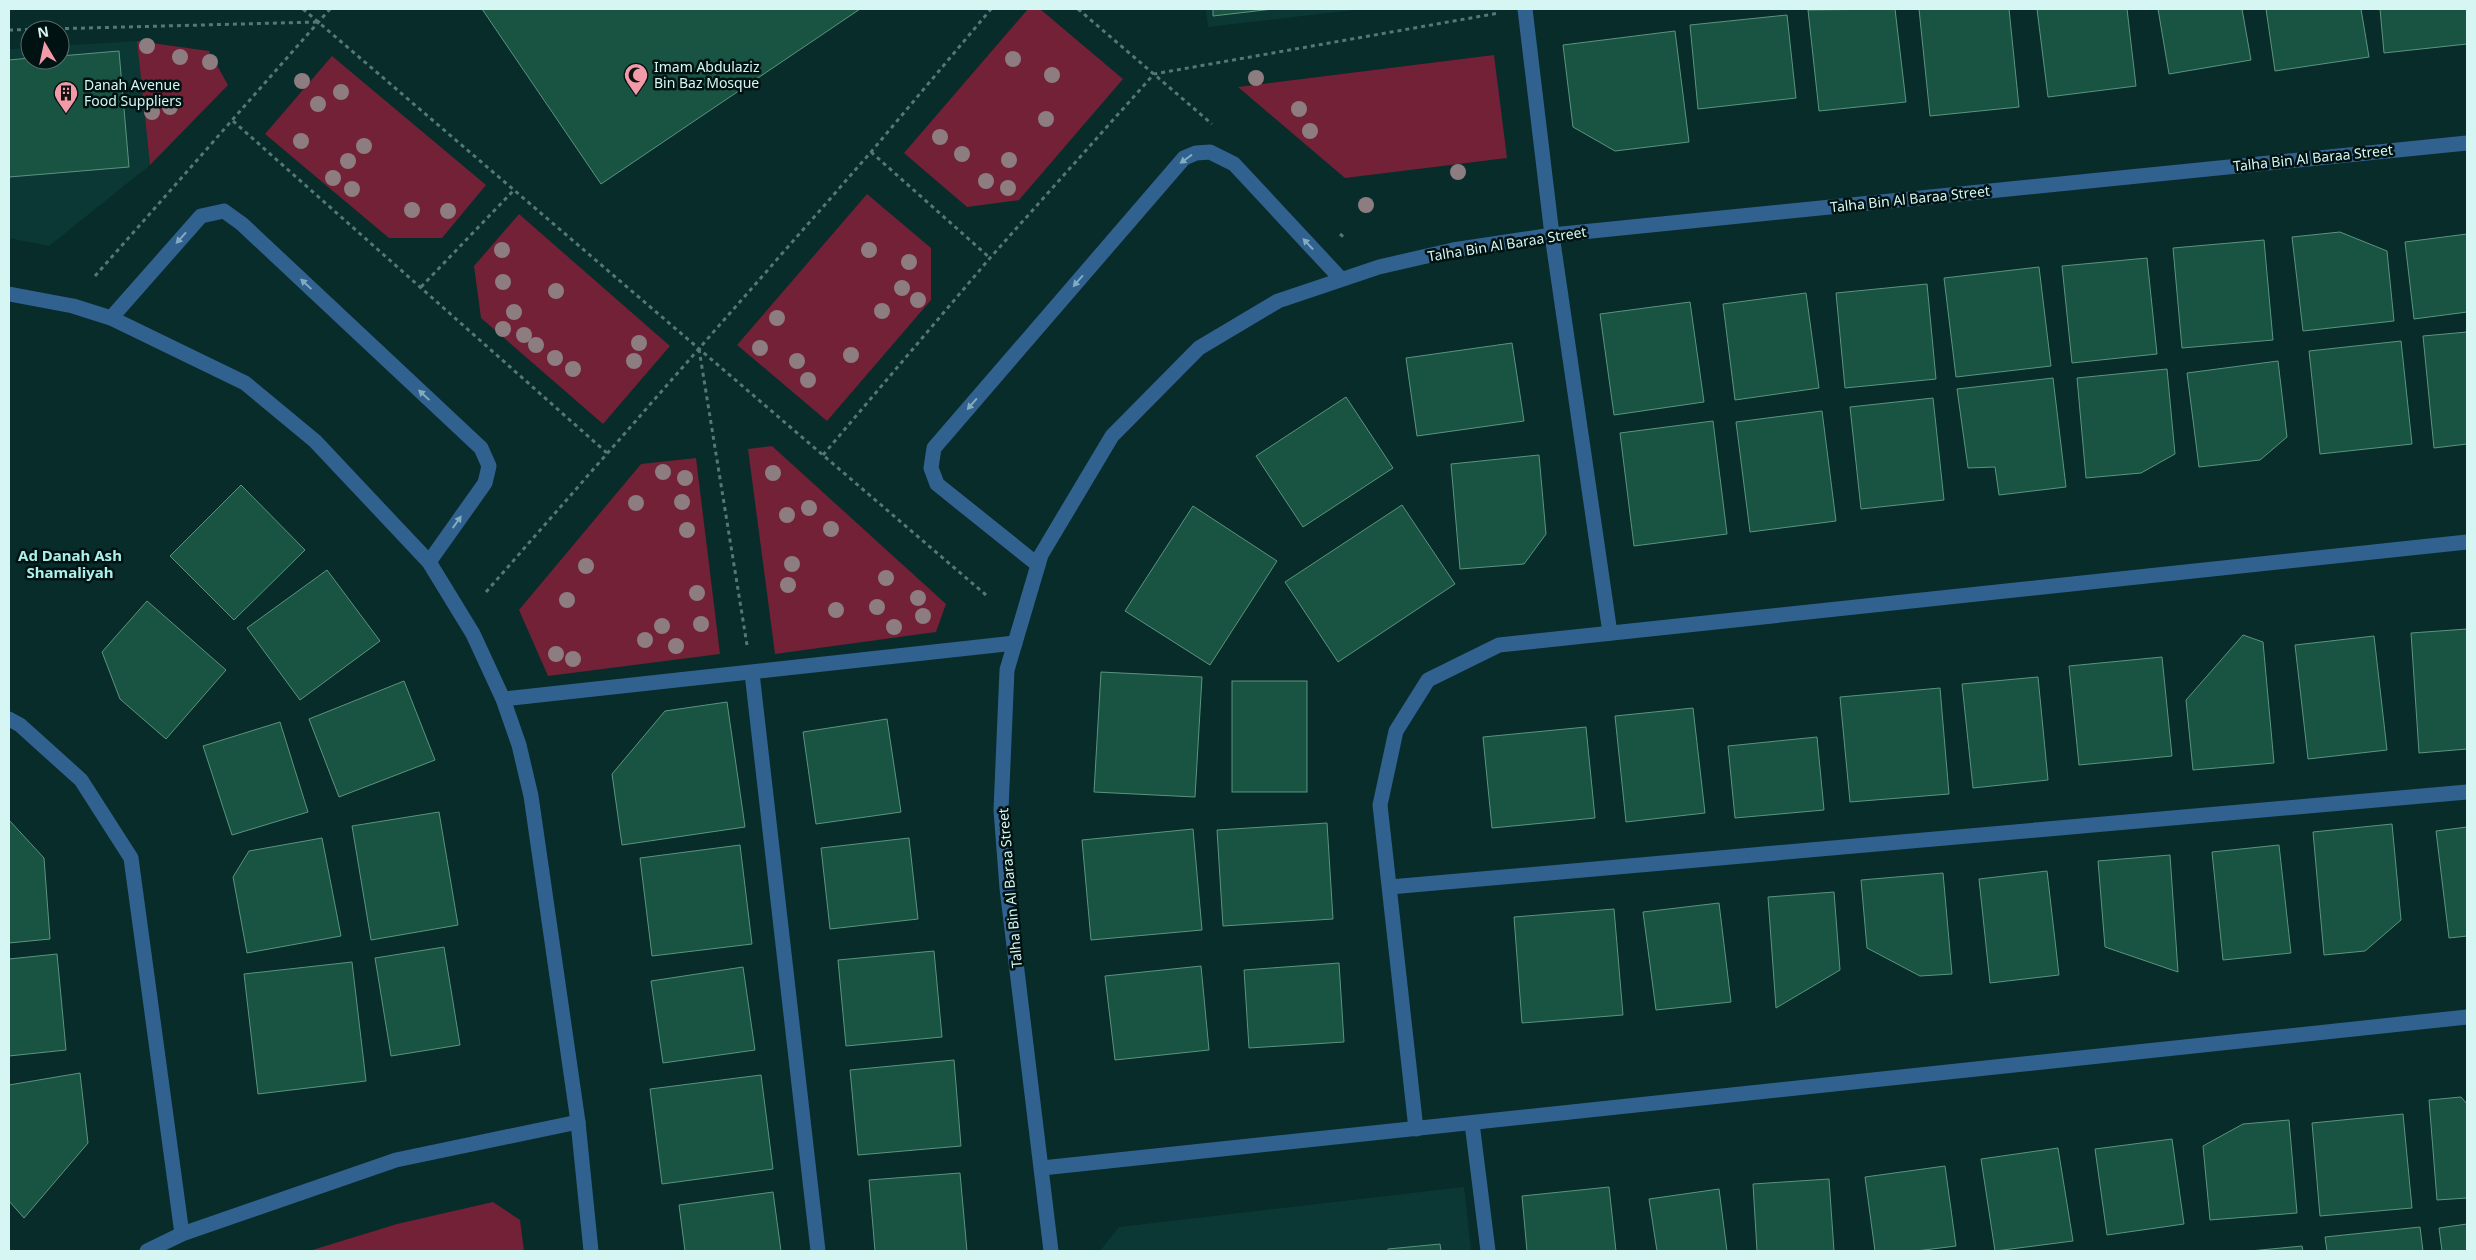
<svg xmlns="http://www.w3.org/2000/svg" width="2476" height="1260" viewBox="0 0 2476 1260" font-family="'Noto Sans',sans-serif">
<style>
.built{fill:#0b3835}
.green{fill:#722136}
.building{fill:#195442;stroke:#5b947f}
.lines{fill:none;stroke-linecap:round;stroke-linejoin:round}
.path{stroke:#547875;stroke-width:3;stroke-dasharray:4 4;stroke-linecap:butt}
.lane{stroke:#31618f;stroke-width:15}
.street{stroke:#31618f;stroke-width:15}
.tree{fill:#8d7d80}
.oneway{fill:#83acc0}
.labels{text-anchor:middle;stroke-width:5;stroke-linejoin:round;paint-order:stroke}
.poi-label{font-size:14px;fill:#d5f6f2;stroke:#001312;text-anchor:start}
.street-label{font-size:14px;fill:#d5f6f2;stroke:#001312}
.neighbourhood-label{font-size:15px;font-weight:bold;fill:#acf0ea;stroke:#001312}
</style>
<rect width="100%" height="100%" fill="#072c2a"/>
<g class="built">
<polygon points="1206,9 1362,9 1208,27"/>
<polygon points="137,41 150,165 49,246 9,238 9,49 30,48 30,60 60,60 60,46"/>
<polygon points="1464,1187 1471,1251 1100,1251 1119,1227"/>
</g>
<g class="green">
<polygon points="1028,9 1040,9 1123,79 1019,200 967,207 904,153"/>
<polygon points="137,41 209,51 228,85 150,165"/>
<polygon points="1494,55 1507,158 1345,178 1238,87"/>
<polygon points="332,56 486,185 442,238 389,238 265,134"/>
<polygon points="867,194 931,248 931,300 827,421 737,345"/>
<polygon points="519,214 670,346 603,424 481,318 474,266"/>
<polygon points="772,446 946,604 936,632 775,654 748,449"/>
<polygon points="696,458 720,654 548,676 519,610 641,464"/>
<polygon points="493,1202 520,1220 524,1251 309,1251 397,1224"/>
</g>
<g class="building">
<polygon points="482,9 860,9 601,184"/>
<polygon points="1213,9 1273,9 1213,16"/>
<polygon points="1895,9 1906,102 1819,111 1808,10"/>
<polygon points="1919,9 2009,9 2019,107 1930,116"/>
<polygon points="2037,9 2127,9 2136,86 2048,97"/>
<polygon points="2158,9 2242,9 2251,60 2169,74"/>
<polygon points="2266,9 2361,9 2369,57 2275,71"/>
<polygon points="2380,9 2467,9 2467,44 2384,53"/>
<polygon points="1787,15 1796,98 1698,109 1690,25"/>
<polygon points="1675,31 1689,142 1615,151 1573,127 1563,45"/>
<polygon points="119,51 129,167 9,177 9,60 30,58 30,60 60,60 60,56"/>
<polygon points="2340,232 2387,251 2394,321 2303,331 2292,237"/>
<polygon points="2467,234 2467,312 2414,319 2405,242"/>
<polygon points="2264,240 2273,340 2182,348 2173,248"/>
<polygon points="2147,258 2157,354 2072,363 2062,266"/>
<polygon points="2039,267 2051,366 1956,377 1944,278"/>
<polygon points="1927,284 1936,379 1845,388 1836,293"/>
<polygon points="1806,293 1819,388 1735,400 1723,304"/>
<polygon points="1690,302 1704,402 1614,415 1600,314"/>
<polygon points="2467,332 2467,444 2434,448 2423,336"/>
<polygon points="2401,341 2412,444 2320,454 2309,351"/>
<polygon points="1512,343 1524,421 1417,436 1406,358"/>
<polygon points="2278,361 2287,437 2260,460 2199,467 2187,373"/>
<polygon points="2167,369 2175,454 2141,473 2086,478 2077,378"/>
<polygon points="2053,378 2066,487 1999,495 1995,467 1968,468 1957,389"/>
<polygon points="1346,397 1393,468 1303,527 1256,456"/>
<polygon points="1933,398 1944,500 1861,509 1850,407"/>
<polygon points="1822,411 1836,521 1750,532 1736,422"/>
<polygon points="1713,421 1727,534 1634,546 1620,433"/>
<polygon points="1539,455 1546,534 1524,564 1460,569 1451,464"/>
<polygon points="241,485 305,550 234,620 170,556"/>
<polygon points="1402,505 1455,584 1338,662 1285,582"/>
<polygon points="1193,506 1277,561 1210,665 1125,611"/>
<polygon points="327,570 380,641 300,700 247,628"/>
<polygon points="147,601 226,670 166,739 120,699 102,652"/>
<polygon points="2467,629 2467,749 2419,753 2411,633"/>
<polygon points="2243,635 2263,642 2274,763 2193,770 2186,700"/>
<polygon points="2374,636 2387,750 2308,759 2295,645"/>
<polygon points="2162,657 2172,756 2079,765 2069,666"/>
<polygon points="1101,672 1202,677 1195,797 1094,792"/>
<polygon points="2038,677 2048,780 1973,788 1962,684"/>
<polygon points="404,681 435,760 339,797 309,719"/>
<rect x="1232" y="681" width="75" height="111"/>
<polygon points="1940,688 1949,794 1850,802 1840,697"/>
<polygon points="727,702 745,827 622,845 612,774 665,711"/>
<polygon points="1693,708 1705,813 1626,822 1615,716"/>
<polygon points="887,719 901,812 816,824 803,732"/>
<polygon points="280,722 308,812 232,835 203,746"/>
<polygon points="1586,727 1595,818 1492,828 1483,737"/>
<polygon points="1817,737 1824,810 1735,818 1728,746"/>
<polygon points="439,812 458,925 371,940 352,826"/>
<polygon points="9,820 44,858 50,939 9,943"/>
<polygon points="1327,823 1333,919 1223,926 1217,830"/>
<polygon points="2392,824 2401,920 2365,951 2324,955 2313,832"/>
<polygon points="2467,827 2467,936 2449,938 2436,831"/>
<polygon points="1193,829 1202,930 1091,940 1082,840"/>
<polygon points="322,838 341,936 247,953 233,877 249,851"/>
<polygon points="909,838 918,919 830,929 821,848"/>
<polygon points="740,845 752,944 652,956 640,858"/>
<polygon points="2279,845 2291,953 2223,960 2212,852"/>
<polygon points="2170,855 2178,972 2105,947 2098,861"/>
<polygon points="2047,871 2059,975 1990,983 1979,879"/>
<polygon points="1943,873 1952,974 1920,976 1867,948 1861,880"/>
<polygon points="1834,892 1840,970 1776,1008 1768,897"/>
<polygon points="1719,903 1731,1002 1656,1010 1643,912"/>
<polygon points="1614,909 1623,1015 1522,1023 1514,917"/>
<polygon points="444,947 460,1045 391,1056 375,958"/>
<polygon points="934,951 942,1037 846,1046 838,960"/>
<polygon points="57,954 66,1050 9,1056 9,959"/>
<polygon points="352,962 366,1081 258,1094 244,974"/>
<polygon points="1339,963 1344,1042 1249,1048 1244,970"/>
<polygon points="1201,966 1209,1050 1115,1060 1105,976"/>
<polygon points="743,967 755,1050 663,1063 651,981"/>
<polygon points="954,1060 961,1146 858,1155 850,1070"/>
<polygon points="80,1073 88,1143 24,1218 9,1201 9,1085"/>
<polygon points="761,1075 773,1169 662,1184 650,1089"/>
<polygon points="2461,1097 2467,1104 2467,1198 2437,1200 2429,1100"/>
<polygon points="2403,1114 2412,1208 2320,1216 2312,1123"/>
<polygon points="2289,1120 2297,1213 2210,1220 2203,1146 2243,1124"/>
<polygon points="2172,1139 2184,1224 2107,1235 2095,1149"/>
<polygon points="2058,1148 2073,1241 1995,1251 1981,1159"/>
<polygon points="1945,1166 1956,1246 1916,1251 1875,1251 1865,1177"/>
<polygon points="960,1173 967,1251 875,1251 869,1180"/>
<polygon points="1829,1179 1834,1251 1757,1251 1753,1184"/>
<polygon points="1609,1187 1616,1251 1527,1251 1522,1196"/>
<polygon points="1719,1189 1727,1251 1657,1251 1649,1199"/>
<polygon points="773,1192 781,1251 685,1251 679,1205"/>
<polygon points="2467,1224 2467,1251 2442,1251 2439,1228"/>
<polygon points="2420,1227 2423,1251 2327,1251 2325,1237"/>
<polygon points="1440,1244 1441,1251 1388,1251 1388,1249"/>
<polygon points="2302,1246 2303,1251 2250,1251"/>
</g>
<g class="lines">
<g class="path">
<polyline points="303,9 986,595"/>
<polyline points="1078,9 1212,124"/>
<polyline points="9,30 318,22"/>
<polyline points="233,121 607,453"/>
<polyline points="871,152 990,258"/>
<polyline points="1340,234 1346,239"/>
<polyline points="95,276 330,9"/>
<polyline points="421,287 514,190"/>
<polyline points="699,349 747,645"/>
<polyline points="823,455 990,258 1154,74 1499,13"/>
<polyline points="486,592 871,152 991,9"/>
</g>
<g class="lane">
<polyline points="1525,9 1552,235 1610,633"/>
<polyline points="111,318 201,216 224,211 242,224 481,448 489,466 485,483 429,562"/>
<polyline points="1038,565 937,484 931,468 934,448 1184,158 1196,153 1210,152 1234,164 1341,279"/>
<polyline points="752,673 818,1251"/>
<polyline points="503,699 1015,643"/>
<polyline points="1390,887 2467,792"/>
<polyline points="1472,1123 1488,1251"/>
</g>
<g class="street">
<polyline points="9,294 73,306 111,318 245,383 315,441 429,562 473,634 503,699 519,745 531,796 578,1122 591,1251"/>
<polyline points="9,719 20,725 81,780 131,858 182,1234"/>
<polyline points="1416,1129 1380,805 1396,731 1428,680 1499,645 2467,542"/>
<polyline points="1042,1168 2467,1017"/>
<polyline points="147,1251 182,1234 396,1160 578,1122"/>
<polyline points="1051,1251 1007,888 1001,810 1007,670 1041,555 1112,436 1199,348 1278,301 1379,267 1453,250 1552,235 2467,143"/>
</g>
</g>
<g class="tree">
<circle cx="147" cy="46" r="8"/>
<circle cx="180" cy="57" r="8"/>
<circle cx="1013" cy="59" r="8"/>
<circle cx="210" cy="62" r="8"/>
<circle cx="1052" cy="75" r="8"/>
<circle cx="1256" cy="78" r="8"/>
<circle cx="302" cy="81" r="8"/>
<circle cx="341" cy="92" r="8"/>
<circle cx="318" cy="104" r="8"/>
<circle cx="170" cy="107" r="8"/>
<circle cx="1299" cy="109" r="8"/>
<circle cx="152" cy="112" r="8"/>
<circle cx="1046" cy="119" r="8"/>
<circle cx="1310" cy="131" r="8"/>
<circle cx="940" cy="137" r="8"/>
<circle cx="301" cy="141" r="8"/>
<circle cx="364" cy="146" r="8"/>
<circle cx="962" cy="154" r="8"/>
<circle cx="1009" cy="160" r="8"/>
<circle cx="348" cy="161" r="8"/>
<circle cx="1458" cy="172" r="8"/>
<circle cx="333" cy="178" r="8"/>
<circle cx="986" cy="181" r="8"/>
<circle cx="1008" cy="188" r="8"/>
<circle cx="352" cy="189" r="8"/>
<circle cx="1366" cy="205" r="8"/>
<circle cx="412" cy="210" r="8"/>
<circle cx="448" cy="211" r="8"/>
<circle cx="502" cy="250" r="8"/>
<circle cx="869" cy="250" r="8"/>
<circle cx="909" cy="262" r="8"/>
<circle cx="503" cy="282" r="8"/>
<circle cx="902" cy="288" r="8"/>
<circle cx="556" cy="291" r="8"/>
<circle cx="918" cy="300" r="8"/>
<circle cx="882" cy="311" r="8"/>
<circle cx="514" cy="312" r="8"/>
<circle cx="777" cy="318" r="8"/>
<circle cx="503" cy="329" r="8"/>
<circle cx="524" cy="335" r="8"/>
<circle cx="639" cy="343" r="8"/>
<circle cx="536" cy="345" r="8"/>
<circle cx="760" cy="348" r="8"/>
<circle cx="851" cy="355" r="8"/>
<circle cx="555" cy="358" r="8"/>
<circle cx="634" cy="361" r="8"/>
<circle cx="797" cy="361" r="8"/>
<circle cx="573" cy="369" r="8"/>
<circle cx="808" cy="380" r="8"/>
<circle cx="663" cy="472" r="8"/>
<circle cx="773" cy="473" r="8"/>
<circle cx="685" cy="478" r="8"/>
<circle cx="682" cy="502" r="8"/>
<circle cx="636" cy="503" r="8"/>
<circle cx="809" cy="508" r="8"/>
<circle cx="787" cy="515" r="8"/>
<circle cx="831" cy="529" r="8"/>
<circle cx="687" cy="530" r="8"/>
<circle cx="792" cy="564" r="8"/>
<circle cx="586" cy="566" r="8"/>
<circle cx="886" cy="578" r="8"/>
<circle cx="788" cy="585" r="8"/>
<circle cx="697" cy="593" r="8"/>
<circle cx="918" cy="598" r="8"/>
<circle cx="567" cy="600" r="8"/>
<circle cx="877" cy="607" r="8"/>
<circle cx="836" cy="610" r="8"/>
<circle cx="923" cy="616" r="8"/>
<circle cx="701" cy="624" r="8"/>
<circle cx="662" cy="626" r="8"/>
<circle cx="894" cy="627" r="8"/>
<circle cx="645" cy="640" r="8"/>
<circle cx="676" cy="646" r="8"/>
<circle cx="556" cy="654" r="8"/>
<circle cx="573" cy="659" r="8"/>
</g>
<defs><path id="oneway-solid" d="M-6-.8H1V-3.2L6.5 0L1 3.2V.8H-6Z" transform="scale(1.25)"/></defs>
<g class="oneway">
<use href="#oneway-solid" transform="translate(1186 159) rotate(144)"/>
<use href="#oneway-solid" transform="translate(181 238) rotate(132)"/>
<use href="#oneway-solid" transform="translate(1308 244) rotate(-133)"/>
<use href="#oneway-solid" transform="translate(1078 281) rotate(131)"/>
<use href="#oneway-solid" transform="translate(306 284) rotate(-137)"/>
<use href="#oneway-solid" transform="translate(424 395) rotate(-137)"/>
<use href="#oneway-solid" transform="translate(972 404) rotate(131)"/>
<use href="#oneway-solid" transform="translate(457 522) rotate(-55)"/>
</g>
<defs>
<g id="mosque-pin" transform="scale(1.25)"><path d="M0 17L-7.5 6A9.5 9.5 0 1 1 7.5 6Z" fill="#f39aa9" stroke="#001312"/><path d="M3.5-4.9A6 6 0 1 0 3.5 4.9A5 5 0 1 1 3.5-4.9Z" fill="#111"/></g>
<g id="building-pin" transform="scale(1.25)"><path d="M0 17L-7.5 6A9.5 9.5 0 1 1 7.5 6Z" fill="#f39aa9" stroke="#001312"/><path d="M-4-6H4V6H1V3H-1V6H-4ZM-2.5-4.3h1.7v1.8h-1.7ZM.8-4.3h1.7v1.8H.8ZM-2.5-1h1.7V.8h-1.7ZM.8-1h1.7V.8H.8Z" fill="#111"/></g>
</defs>
<g fill-rule="evenodd">
<use href="#mosque-pin" x="636" y="75"/>
<use href="#building-pin" x="66" y="93"/>
</g>
<g class="labels">
<g class="poi-label">
<text x="654" y="72">Imam Abdulaziz<tspan x="654" dy="16">Bin Baz Mosque</tspan></text>
<text x="84" y="90">Danah Avenue<tspan x="84" dy="16">Food Suppliers</tspan></text>
</g>
<g class="street-label">
<text transform="translate(2313 158) rotate(-6)" y="5">Talha Bin Al Baraa Street</text>
<text transform="translate(1910 199) rotate(-6)" y="5">Talha Bin Al Baraa Street</text>
<text transform="translate(1507 244) rotate(-9)" y="5">Talha Bin Al Baraa Street</text>
<text transform="translate(1010 888) rotate(-95)" y="5">Talha Bin Al Baraa Street</text>
</g>
<g class="neighbourhood-label">
<text x="70" y="561">Ad Danah Ash<tspan x="70" dy="17">Shamaliyah</tspan></text>
</g>
</g>
<rect width="2476" height="1260" fill="none" stroke="#d5f6f2" stroke-width="20"/>
<g transform="translate(45 45) rotate(351)"><circle r="24" fill="#001312" stroke="#556e6c"/>
<path d="M0-4L9 19L0 12L-9 19Z" fill="#f39aa9"/>
<text y="-8" font-size="14" font-weight="bold" text-anchor="middle" fill="#d5f6f2">N</text>
</g>
</svg>
